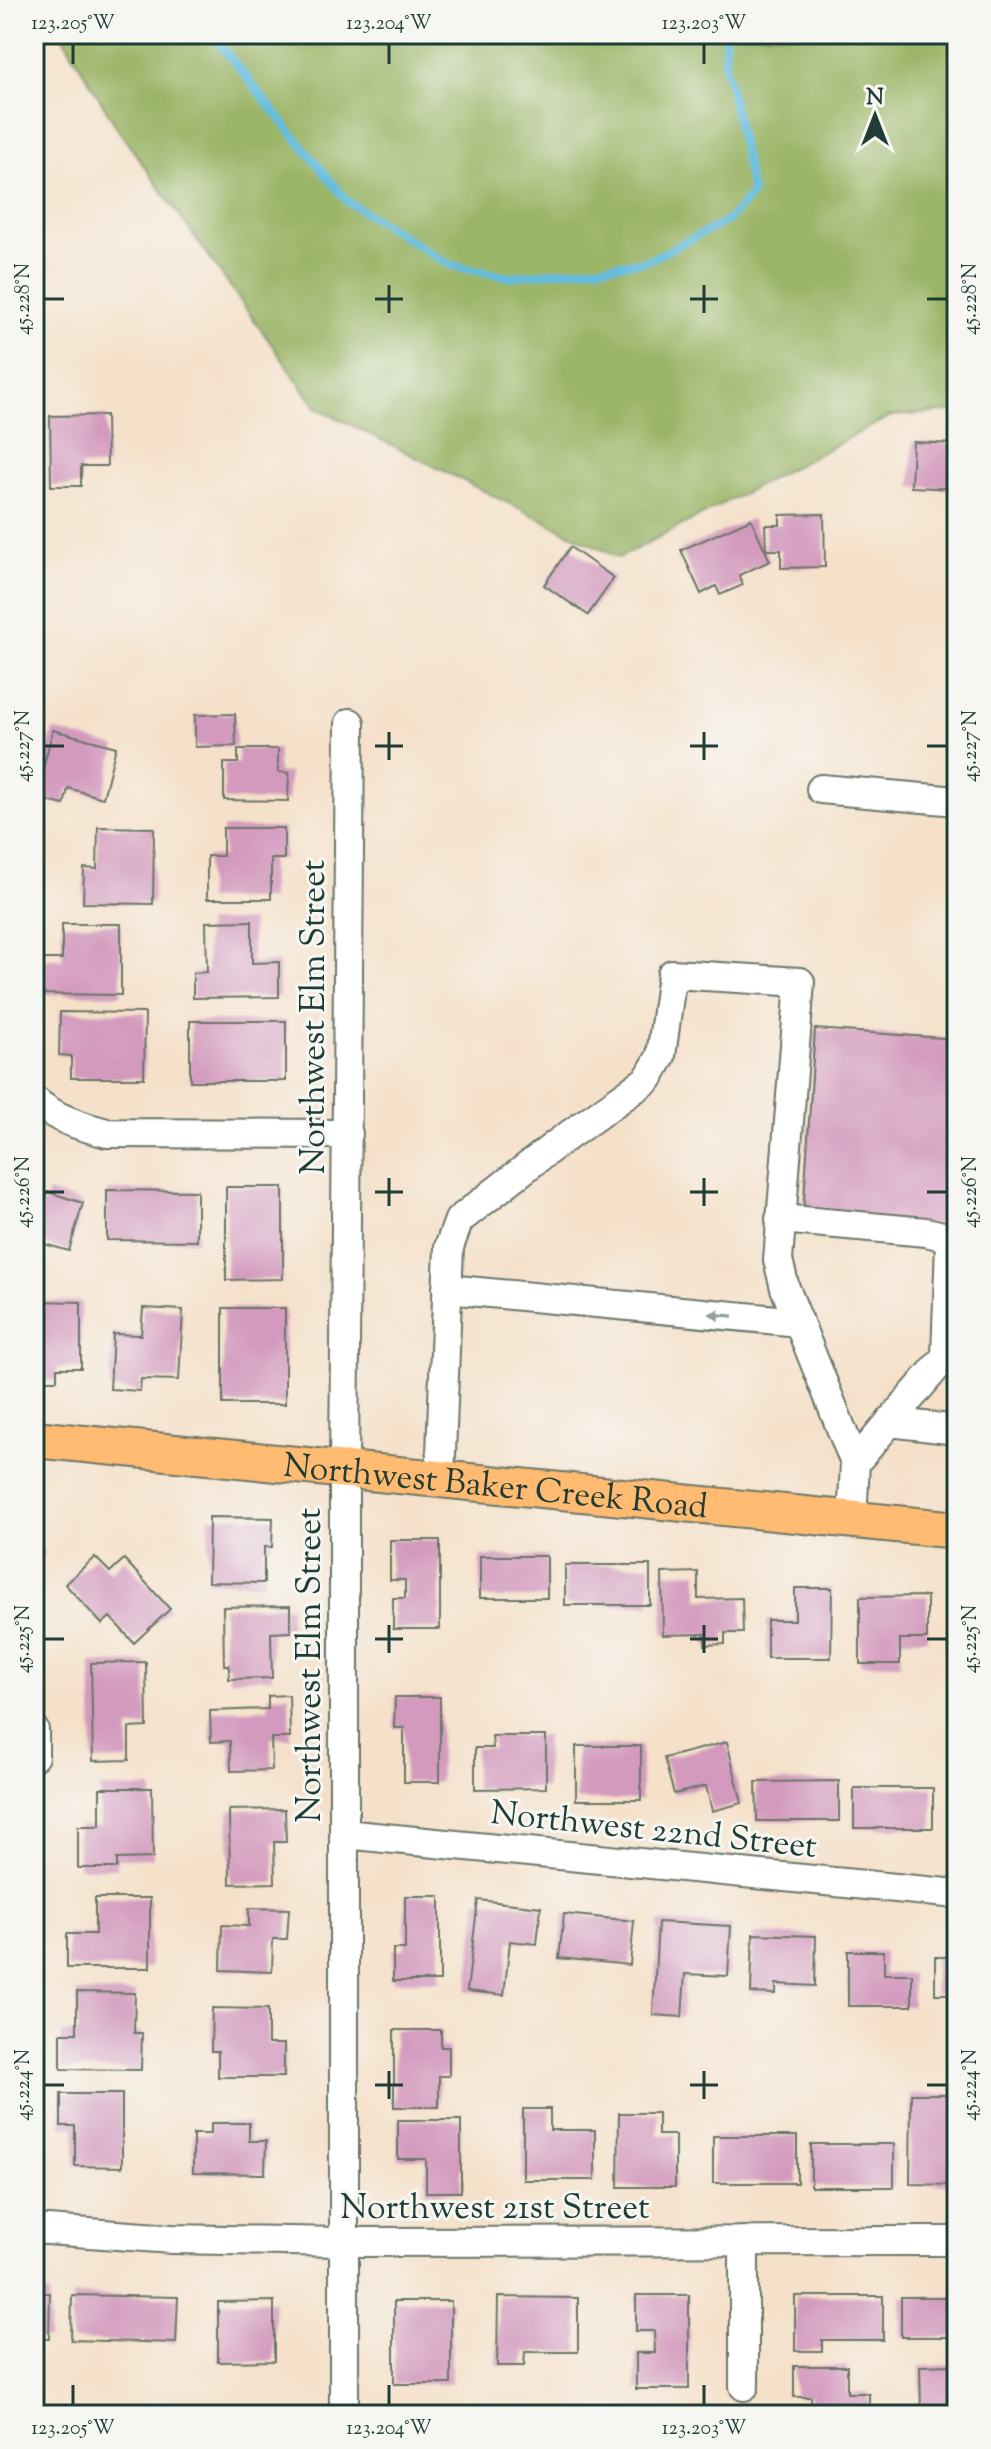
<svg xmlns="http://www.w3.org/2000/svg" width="991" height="2449" viewBox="0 0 991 2449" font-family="'Sorts Mill Goudy',serif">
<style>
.forest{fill:#9bb567;stroke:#5d794e;stroke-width:2}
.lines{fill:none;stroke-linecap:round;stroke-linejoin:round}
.stream{stroke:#62bde0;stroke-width:8}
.building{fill:#d39abd}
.minor-casing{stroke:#6a7668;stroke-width:32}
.major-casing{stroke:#6a7668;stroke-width:40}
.minor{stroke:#fff;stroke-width:28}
.major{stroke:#ffbb71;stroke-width:36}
.oneway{fill:#8f9e9a}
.ticks{fill:none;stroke:#1f3d34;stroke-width:3}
.labels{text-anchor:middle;stroke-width:6;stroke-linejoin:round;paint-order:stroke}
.street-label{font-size:34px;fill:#1f3d34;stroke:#f6f6f2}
.neatline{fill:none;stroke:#1f3d34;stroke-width:3}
.ticks-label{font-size:20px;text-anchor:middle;fill:#1f3d34}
</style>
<rect width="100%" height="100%" fill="#f6f6f2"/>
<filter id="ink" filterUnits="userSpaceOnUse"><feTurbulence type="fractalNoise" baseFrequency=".0125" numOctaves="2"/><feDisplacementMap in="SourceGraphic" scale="16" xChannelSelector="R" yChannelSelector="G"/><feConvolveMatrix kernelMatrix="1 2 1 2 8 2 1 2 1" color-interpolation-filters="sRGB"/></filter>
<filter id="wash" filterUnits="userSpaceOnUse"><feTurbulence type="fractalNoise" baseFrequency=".006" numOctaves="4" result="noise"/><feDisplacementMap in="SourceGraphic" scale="32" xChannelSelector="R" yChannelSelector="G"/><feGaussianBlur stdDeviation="1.8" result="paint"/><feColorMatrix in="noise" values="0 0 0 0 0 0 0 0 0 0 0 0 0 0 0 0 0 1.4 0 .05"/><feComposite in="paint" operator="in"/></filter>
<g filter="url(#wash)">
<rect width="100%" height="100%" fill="#f5e1ca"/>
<polygon class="forest" points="61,34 957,34 957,411 891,416 619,558 317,408 119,131"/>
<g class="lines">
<polyline class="stream" points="211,34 348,202 450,265 509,277 647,261 727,221 752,194 725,64 725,34"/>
</g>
<g id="blocks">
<g class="building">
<polygon points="106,415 107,466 81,466 81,486 51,486 50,416"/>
<polygon points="913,442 957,444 957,489 911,487"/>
<polygon points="824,514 825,567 781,568 781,550 766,550 765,525 780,525 780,515"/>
<polygon points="751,519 770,561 739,575 743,585 720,595 716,586 701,594 681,550"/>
<polygon points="570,547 614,578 588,615 544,585"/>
<polygon points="235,714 236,746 195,747 195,715"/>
<polygon points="53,730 116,747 103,798 68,788 64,805 35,798"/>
<polygon points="238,749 278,749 278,772 289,773 288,801 224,800 224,763 238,763"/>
<polygon points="98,827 154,828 153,904 83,903 84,868 97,869"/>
<polygon points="223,828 284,828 284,859 271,859 271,899 207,899 207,856 223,856"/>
<polygon points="252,921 252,963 279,962 279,997 193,998 193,973 207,972 206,922"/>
<polygon points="62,924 121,924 121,995 37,994 37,959 62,959"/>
<polygon points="60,1012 145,1013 144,1078 71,1078 71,1056 59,1055"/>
<rect x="190" y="1021" width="96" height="60"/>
<polygon points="815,1029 957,1039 957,1226 803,1216"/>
<polygon points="226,1187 283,1187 283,1279 226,1280"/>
<polygon points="107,1190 197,1191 197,1241 107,1240"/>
<polygon points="48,1192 83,1203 69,1251 34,1241 34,1200 44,1204"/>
<polygon points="34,1301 81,1302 81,1368 57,1368 57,1380 34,1380"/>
<polygon points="143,1308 183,1310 179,1380 141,1379 140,1391 110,1389 113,1334 141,1335"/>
<rect x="223" y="1308" width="62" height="96"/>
<polygon points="209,1517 273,1518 272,1547 264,1547 264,1583 208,1582"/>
<polygon points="390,1540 440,1540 440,1629 393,1629 393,1598 405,1598 405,1580 390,1580"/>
<polygon points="34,1549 43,1551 35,1579 34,1579"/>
<rect x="480" y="1556" width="67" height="42"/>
<polygon points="95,1557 110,1572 124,1559 170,1609 134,1643 110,1617 102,1624 65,1584"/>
<rect x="565" y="1565" width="85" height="40"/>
<polygon points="698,1572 698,1599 742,1598 743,1633 725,1633 725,1644 705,1645 705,1634 663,1635 662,1573"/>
<polygon points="795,1588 832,1588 831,1658 767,1658 767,1620 795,1620"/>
<polygon points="927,1596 927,1639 900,1639 900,1664 860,1664 860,1597"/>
<polygon points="290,1606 290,1632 271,1633 272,1678 229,1679 229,1665 224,1665 223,1607"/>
<rect x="949" y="1609" width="8" height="44"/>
<polygon points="146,1662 147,1727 129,1728 129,1760 93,1761 91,1663"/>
<polygon points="289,1695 290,1738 271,1738 272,1770 231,1771 230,1741 211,1742 210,1711 268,1709 268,1696"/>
<polygon points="395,1697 440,1697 440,1782 404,1782 404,1728 394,1728"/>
<polygon points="492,1736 546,1736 546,1788 475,1789 475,1748 493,1748"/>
<polygon points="727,1742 742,1803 712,1811 706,1786 674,1794 664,1758"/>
<rect x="576" y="1746" width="65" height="54"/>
<polygon points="839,1781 839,1821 757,1821 756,1782"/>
<polygon points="100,1788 152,1788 153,1858 117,1859 117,1868 78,1868 78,1826 100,1826"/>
<rect x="854" y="1788" width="79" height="40"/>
<polygon points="285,1809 286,1842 274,1842 275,1883 230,1884 229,1810"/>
<polygon points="405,1896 440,1896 440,1981 393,1981 393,1949 405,1949"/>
<polygon points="95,1898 150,1898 150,1968 67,1968 67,1934 95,1934"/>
<polygon points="478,1900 541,1907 537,1944 510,1941 504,1995 467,1991"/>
<polygon points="249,1908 289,1909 287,1939 273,1939 272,1972 221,1970 222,1925 249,1926"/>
<polygon points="564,1914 634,1921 630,1965 559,1958"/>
<polygon points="658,1922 731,1926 728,1976 685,1974 682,2017 653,2015"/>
<polygon points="753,1934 816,1936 815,1986 776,1984 776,1994 751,1993"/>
<polygon points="848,1951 884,1951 884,1974 912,1974 912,2006 848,2006"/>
<rect x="935" y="1957" width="22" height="37"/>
<polygon points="77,1992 135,1993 134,2033 142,2033 141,2070 61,2069 61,2033 77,2033"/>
<polygon points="212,2008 268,2009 268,2044 284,2044 284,2077 218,2077 218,2051 211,2051"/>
<polygon points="394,2030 441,2030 441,2047 449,2047 449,2076 439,2076 439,2107 394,2107"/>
<polygon points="61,2094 122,2094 122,2167 75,2166 75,2126 61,2126"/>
<polygon points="911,2094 955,2094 957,2185 910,2184"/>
<polygon points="523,2109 550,2109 550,2130 595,2130 595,2180 523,2180"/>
<polygon points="619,2113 658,2113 658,2135 675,2135 675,2187 618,2187"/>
<polygon points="398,2120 461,2120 461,2192 426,2192 426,2159 398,2159"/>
<polygon points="211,2123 249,2123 249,2141 266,2141 265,2174 193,2173 193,2134 211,2134"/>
<rect x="713" y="2136" width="84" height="47"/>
<rect x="811" y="2144" width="83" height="43"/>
<polygon points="34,2293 50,2293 49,2339 34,2339"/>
<polygon points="72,2295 178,2297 176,2343 71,2340"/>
<polygon points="636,2295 689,2295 689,2389 636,2389 636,2353 655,2353 654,2331 636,2331"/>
<polygon points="795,2296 883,2296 883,2340 822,2340 822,2351 795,2351"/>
<polygon points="498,2297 578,2298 578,2352 525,2352 524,2366 497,2366"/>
<rect x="901" y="2297" width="56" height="40"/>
<polygon points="274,2301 274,2361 218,2362 218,2302"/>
<rect x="394" y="2301" width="57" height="83"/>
<polygon points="953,2365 957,2415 929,2415 929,2410 921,2410 920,2366"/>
<polygon points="794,2366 847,2366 847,2393 869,2393 869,2415 811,2415 811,2397 794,2397"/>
<rect x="476" y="2410" width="32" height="5"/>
</g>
</g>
</g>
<g filter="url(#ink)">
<use href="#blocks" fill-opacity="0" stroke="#6a7668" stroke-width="2"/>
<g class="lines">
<g class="minor-casing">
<g id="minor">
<polyline points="821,789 957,801"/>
<path d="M 34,1100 C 56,1119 80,1126 107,1133 L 348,1134"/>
<polyline points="780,1219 926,1232 943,1236 950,1243 946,1356 855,1463"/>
<polyline points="447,1289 799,1322"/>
<polyline points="890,1422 957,1430"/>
<polyline points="440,1479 449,1247 459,1220 555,1145 648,1079 661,1056 672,974 800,982 778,1260 785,1288 855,1463 852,1520"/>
<polyline points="34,1730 34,1756"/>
<polyline points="344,1834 957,1894"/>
<polyline points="34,2229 172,2239 343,2242 957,2241"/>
<polyline points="744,2241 744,2386"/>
<polyline points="344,2415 344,1470 350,723"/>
</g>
</g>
<g class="major-casing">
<g id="major">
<path id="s1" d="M 34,1439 L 957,1530"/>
</g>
</g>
<use href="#minor" class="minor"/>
<use href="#major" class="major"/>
</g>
<defs><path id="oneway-solid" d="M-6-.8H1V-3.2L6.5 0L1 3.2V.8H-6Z" transform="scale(2)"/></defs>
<use class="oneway" href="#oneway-solid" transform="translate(721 1315) rotate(-175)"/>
</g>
<path class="ticks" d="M 73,44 L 73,64M 389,44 L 389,64M 704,44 L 704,64M 389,285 L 389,313M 704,285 L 704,313M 44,299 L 64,299M 375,299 L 403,299M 690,299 L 718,299M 927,299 L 947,299M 389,732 L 389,760M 704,732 L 704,760M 44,746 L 64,746M 375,746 L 403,746M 690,746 L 718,746M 927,746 L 947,746M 389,1178 L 389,1206M 704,1178 L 704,1206M 44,1192 L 64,1192M 375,1192 L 403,1192M 690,1192 L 718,1192M 927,1192 L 947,1192M 389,1625 L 389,1653M 704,1625 L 704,1653M 44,1639 L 64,1639M 375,1639 L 403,1639M 690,1639 L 718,1639M 927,1639 L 947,1639M 389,2071 L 389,2099M 704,2071 L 704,2099M 44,2085 L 64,2085M 375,2085 L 403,2085M 690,2085 L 718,2085M 927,2085 L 947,2085M 73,2385 L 73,2405M 389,2385 L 389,2405M 704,2385 L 704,2405"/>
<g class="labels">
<g class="street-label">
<text transform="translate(312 1017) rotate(-90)" y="12">Northwest Elm Street</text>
<text dy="12" stroke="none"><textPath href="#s1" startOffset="464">Northwest Baker Creek Road</textPath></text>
<text transform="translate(308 1665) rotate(-90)" y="12">Northwest Elm Street</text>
<text transform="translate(654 1828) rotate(6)" y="12">Northwest 22nd Street</text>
<text x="495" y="2218">Northwest 21st Street</text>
</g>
</g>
<rect width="991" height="2449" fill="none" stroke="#f6f6f2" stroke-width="88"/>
<g transform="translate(875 116)" stroke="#f6f6f2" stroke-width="6" paint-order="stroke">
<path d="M0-6L14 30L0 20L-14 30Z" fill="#1f3d34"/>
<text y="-12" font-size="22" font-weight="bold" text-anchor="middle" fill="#1f3d34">N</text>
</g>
<rect x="44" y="44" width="903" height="2361" class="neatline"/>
<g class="ticks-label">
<text x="73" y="29">123.205°W</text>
<text x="389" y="29">123.204°W</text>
<text x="704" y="29">123.203°W</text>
<text transform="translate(22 299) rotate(-90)" y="7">45.228°N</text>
<text transform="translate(969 299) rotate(-90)" y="7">45.228°N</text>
<text transform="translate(22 746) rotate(-90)" y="7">45.227°N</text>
<text transform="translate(969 746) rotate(-90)" y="7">45.227°N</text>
<text transform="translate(22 1192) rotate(-90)" y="7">45.226°N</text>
<text transform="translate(969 1192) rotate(-90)" y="7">45.226°N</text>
<text transform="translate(22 1639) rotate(-90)" y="7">45.225°N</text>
<text transform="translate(969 1639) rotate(-90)" y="7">45.225°N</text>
<text transform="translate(22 2085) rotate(-90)" y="7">45.224°N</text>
<text transform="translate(969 2085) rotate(-90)" y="7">45.224°N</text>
<text x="73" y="2434">123.205°W</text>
<text x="389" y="2434">123.204°W</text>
<text x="704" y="2434">123.203°W</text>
</g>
</svg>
